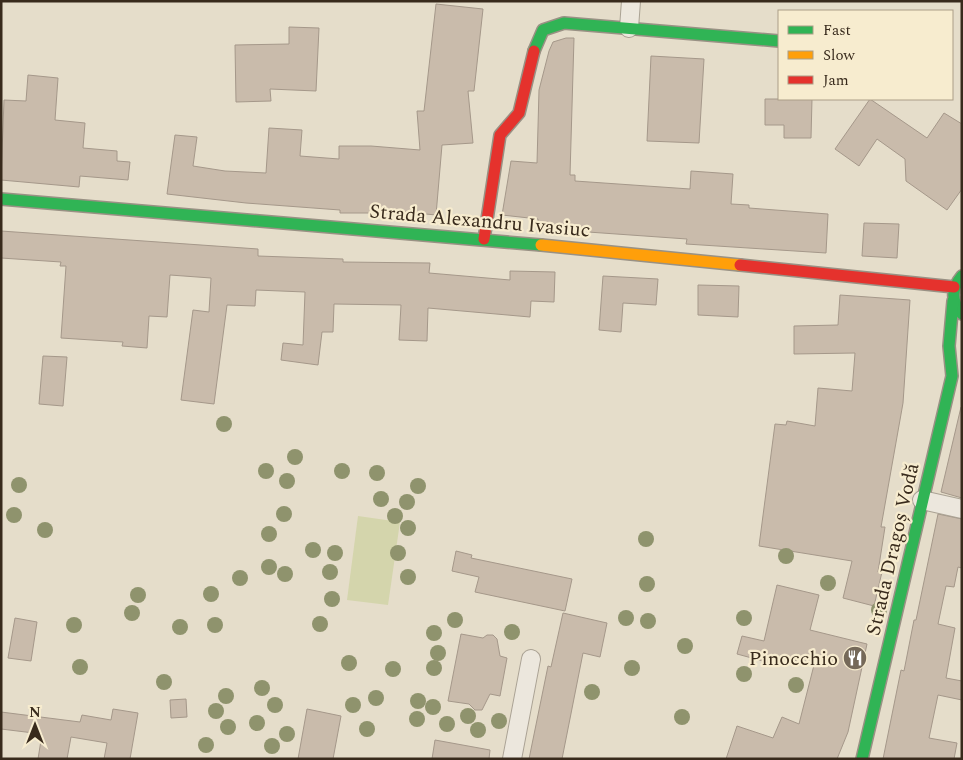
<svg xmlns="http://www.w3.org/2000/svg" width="963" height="760" viewBox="0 0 963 760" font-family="Spectral,serif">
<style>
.green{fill:#d4d5ac}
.building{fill:#c9bbab;stroke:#a5988a}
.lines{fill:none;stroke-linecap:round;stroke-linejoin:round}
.street-casing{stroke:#aaa294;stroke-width:20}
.fast-casing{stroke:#999184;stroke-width:14}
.slow-casing{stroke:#999184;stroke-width:14}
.jam-casing{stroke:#999184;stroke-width:14}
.street{stroke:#ece7dd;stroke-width:18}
.fast{stroke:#30b455;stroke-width:11}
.slow{stroke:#ff9f0a;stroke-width:11}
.jam{stroke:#e5322d;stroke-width:11}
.tree{fill:#8f936d}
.labels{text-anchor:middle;stroke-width:4.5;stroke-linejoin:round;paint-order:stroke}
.street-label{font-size:20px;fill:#382a1c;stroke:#f7eccf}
.poi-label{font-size:20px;fill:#382a1c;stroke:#f7eccf;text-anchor:end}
</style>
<rect width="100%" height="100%" fill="#e5ddca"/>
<polygon class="green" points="358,516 400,522 388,605 347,600"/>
<g class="building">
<polygon points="436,4 483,9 474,91 468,91 473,143 442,145 436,215 374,209 374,213 340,213 340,210 246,203 167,194 175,135 197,137 193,166 225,171 266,173 269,128 302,130 300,156 339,159 339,146 371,146 420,150 417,111 424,111"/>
<polygon points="289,27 319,28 316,91 270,89 271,101 236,102 235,45 289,44"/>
<polygon points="566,38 574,38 570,175 575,175 575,181 690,189 691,171 733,174 731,204 749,205 749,208 828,214 826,253 686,244 687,239 588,232 588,228 538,226 538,219 502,215 511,161 537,163 539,90 549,51 553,42"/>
<polygon points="651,56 704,59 699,143 647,141"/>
<polygon points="28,75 58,78 55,120 85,123 83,148 117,151 117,161 130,162 128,180 80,176 79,187 1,180 4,100 26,101"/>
<polygon points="765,99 812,99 811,138 784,138 784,125 765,125"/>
<polygon points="870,99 927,138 944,113 962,124 962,189 947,210 906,181 905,159 877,139 859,166 835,149"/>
<polygon points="864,223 899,224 897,258 862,256"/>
<polygon points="1,231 258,249 258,256 343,259 343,262 430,263 429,273 510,280 510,271 555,272 554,302 531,301 530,317 428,308 427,341 399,340 401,305 334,304 333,332 322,332 318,365 281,360 283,343 303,345 305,292 256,290 255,306 227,305 214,404 181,400 193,310 209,312 211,278 170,275 167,317 149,316 147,348 122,346 123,342 61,338 66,266 60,266 61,262 1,258"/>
<polygon points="603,276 658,279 656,305 623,303 621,332 599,330"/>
<polygon points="698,285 739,286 738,317 698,315"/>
<polygon points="840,295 910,300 903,403 881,527 885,527 878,572 882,572 874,606 843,598 852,561 759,546 775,424 786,425 787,421 815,426 818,388 852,391 855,353 794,354 794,326 838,325"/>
<polygon points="43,356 67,357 63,406 39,404"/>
<polygon points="961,407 962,407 962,498 941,492"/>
<polygon points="938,514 962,519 962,568 958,567 954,587 946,586 938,624 955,628 946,678 962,681 962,700 938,695 929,738 957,743 954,759 883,759 901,670 904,671 914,620 916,620"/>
<polygon points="456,551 472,555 471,558 572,579 565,611 475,592 479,577 452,571"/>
<polygon points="777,585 819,595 810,630 867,644 848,732 837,759 726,759 737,726 773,738 782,717 799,724 814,665 776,656 774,664 737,654 742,636 764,641"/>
<polygon points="563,613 607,623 600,657 583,653 562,759 529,759 548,666 551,667"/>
<polygon points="15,618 37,622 31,661 8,658"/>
<polygon points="461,634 483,638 487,635 493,635 497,639 500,656 507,658 500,696 490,694 482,710 475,710 469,704 448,701"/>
<polygon points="186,699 187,717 171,718 170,700"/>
<polygon points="113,709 138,713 130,759 104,759 107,743 71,737 67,759 38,759 42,734 1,729 1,712 80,722 82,715 111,720"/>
<polygon points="307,709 341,716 333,759 298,759"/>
<polygon points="435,740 490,750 489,759 432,759"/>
</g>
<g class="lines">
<g class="street-casing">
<g id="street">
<polyline points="629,28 631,1"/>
<polyline points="922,500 962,509"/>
<polyline points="512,759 531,659"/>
</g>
</g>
<g class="fast-casing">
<g id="fast">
<polyline points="534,51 543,30 564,23 779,41"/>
<polyline points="1,199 541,245"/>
<path d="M 962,276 C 951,289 951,301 962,314"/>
<polyline points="862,759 952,376 949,346 953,301"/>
</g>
</g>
<g class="slow-casing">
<polyline id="slow" points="541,245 740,265"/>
</g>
<g class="jam-casing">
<g id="jam">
<polyline points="484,239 500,135 519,113 534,51"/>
<polyline points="740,265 954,287"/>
</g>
</g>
<use href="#street" class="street"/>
<use href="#fast" class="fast"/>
<use href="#slow" class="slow"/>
<use href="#jam" class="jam"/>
</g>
<g class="tree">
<circle cx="224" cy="424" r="8"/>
<circle cx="295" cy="457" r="8"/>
<circle cx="266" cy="471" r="8"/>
<circle cx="342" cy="471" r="8"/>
<circle cx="377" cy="473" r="8"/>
<circle cx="287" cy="481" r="8"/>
<circle cx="19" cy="485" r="8"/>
<circle cx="418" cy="486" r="8"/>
<circle cx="381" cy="499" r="8"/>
<circle cx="407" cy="502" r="8"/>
<circle cx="284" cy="514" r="8"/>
<circle cx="14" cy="515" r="8"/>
<circle cx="395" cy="516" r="8"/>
<circle cx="408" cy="528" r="8"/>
<circle cx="45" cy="530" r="8"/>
<circle cx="269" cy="534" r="8"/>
<circle cx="646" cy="539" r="8"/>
<circle cx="313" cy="550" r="8"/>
<circle cx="335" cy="553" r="8"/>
<circle cx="398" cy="553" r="8"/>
<circle cx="786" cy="556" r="8"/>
<circle cx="269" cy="567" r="8"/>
<circle cx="330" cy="572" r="8"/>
<circle cx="285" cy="574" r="8"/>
<circle cx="408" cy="577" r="8"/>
<circle cx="240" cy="578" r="8"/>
<circle cx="828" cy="583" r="8"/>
<circle cx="647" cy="584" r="8"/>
<circle cx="211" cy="594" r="8"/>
<circle cx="138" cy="595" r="8"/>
<circle cx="332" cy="599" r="8"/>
<circle cx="879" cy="610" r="8"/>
<circle cx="132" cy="613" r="8"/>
<circle cx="626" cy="618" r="8"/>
<circle cx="744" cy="618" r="8"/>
<circle cx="455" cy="620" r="8"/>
<circle cx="648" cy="621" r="8"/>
<circle cx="320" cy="624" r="8"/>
<circle cx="74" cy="625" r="8"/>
<circle cx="215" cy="625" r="8"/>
<circle cx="180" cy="627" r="8"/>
<circle cx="512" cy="632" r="8"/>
<circle cx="434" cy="633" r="8"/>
<circle cx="685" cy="646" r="8"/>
<circle cx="438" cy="653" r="8"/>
<circle cx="349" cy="663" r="8"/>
<circle cx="80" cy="667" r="8"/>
<circle cx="434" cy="668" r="8"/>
<circle cx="632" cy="668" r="8"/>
<circle cx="393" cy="669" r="8"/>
<circle cx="744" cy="674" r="8"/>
<circle cx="164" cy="682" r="8"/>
<circle cx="796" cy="685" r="8"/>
<circle cx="262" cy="688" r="8"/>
<circle cx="592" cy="692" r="8"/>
<circle cx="226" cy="696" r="8"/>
<circle cx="376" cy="698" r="8"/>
<circle cx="418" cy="701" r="8"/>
<circle cx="275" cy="705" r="8"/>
<circle cx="353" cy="705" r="8"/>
<circle cx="433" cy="707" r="8"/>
<circle cx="216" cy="711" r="8"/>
<circle cx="468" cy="716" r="8"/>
<circle cx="682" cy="717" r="8"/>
<circle cx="417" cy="719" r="8"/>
<circle cx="499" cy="721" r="8"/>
<circle cx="257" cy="723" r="8"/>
<circle cx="447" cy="724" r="8"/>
<circle cx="228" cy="727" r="8"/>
<circle cx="367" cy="729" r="8"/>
<circle cx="478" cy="730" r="8"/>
<circle cx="287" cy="734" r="8"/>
<circle cx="206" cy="745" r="8"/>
<circle cx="272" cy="746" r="8"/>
</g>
<defs>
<g id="restaurant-disc" transform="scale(1.25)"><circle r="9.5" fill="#756959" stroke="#f7eccf"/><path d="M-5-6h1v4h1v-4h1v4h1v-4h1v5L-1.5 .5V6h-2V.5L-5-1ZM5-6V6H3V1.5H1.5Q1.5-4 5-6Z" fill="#fff"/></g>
</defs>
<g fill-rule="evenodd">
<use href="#restaurant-disc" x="855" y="658"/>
</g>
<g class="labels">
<g class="street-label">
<text transform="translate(480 220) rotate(5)" y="7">Strada Alexandru Ivasiuc</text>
<text transform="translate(892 549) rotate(-77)" y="7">Strada Dragoș Vodă</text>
</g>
<g class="poi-label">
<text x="838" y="665">Pinocchio</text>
</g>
</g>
<rect width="963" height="760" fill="none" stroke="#382a1c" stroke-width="5"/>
<rect x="778" y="10" width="175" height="90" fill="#f7eccf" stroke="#ab9e87"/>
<rect x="788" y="26" width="25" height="8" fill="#30b455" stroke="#ab9e87"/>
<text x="823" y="35" font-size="15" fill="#382a1c">Fast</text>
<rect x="788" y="51" width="25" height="8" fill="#ff9f0a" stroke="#ab9e87"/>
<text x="823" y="60" font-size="15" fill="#382a1c">Slow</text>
<rect x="788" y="76" width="25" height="8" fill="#e5322d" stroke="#ab9e87"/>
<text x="823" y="85" font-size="15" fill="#382a1c">Jam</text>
<g transform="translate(35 725)" stroke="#f7eccf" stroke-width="4" paint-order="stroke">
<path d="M0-4L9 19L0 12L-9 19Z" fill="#382a1c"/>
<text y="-8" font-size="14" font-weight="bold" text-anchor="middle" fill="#382a1c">N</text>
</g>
</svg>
